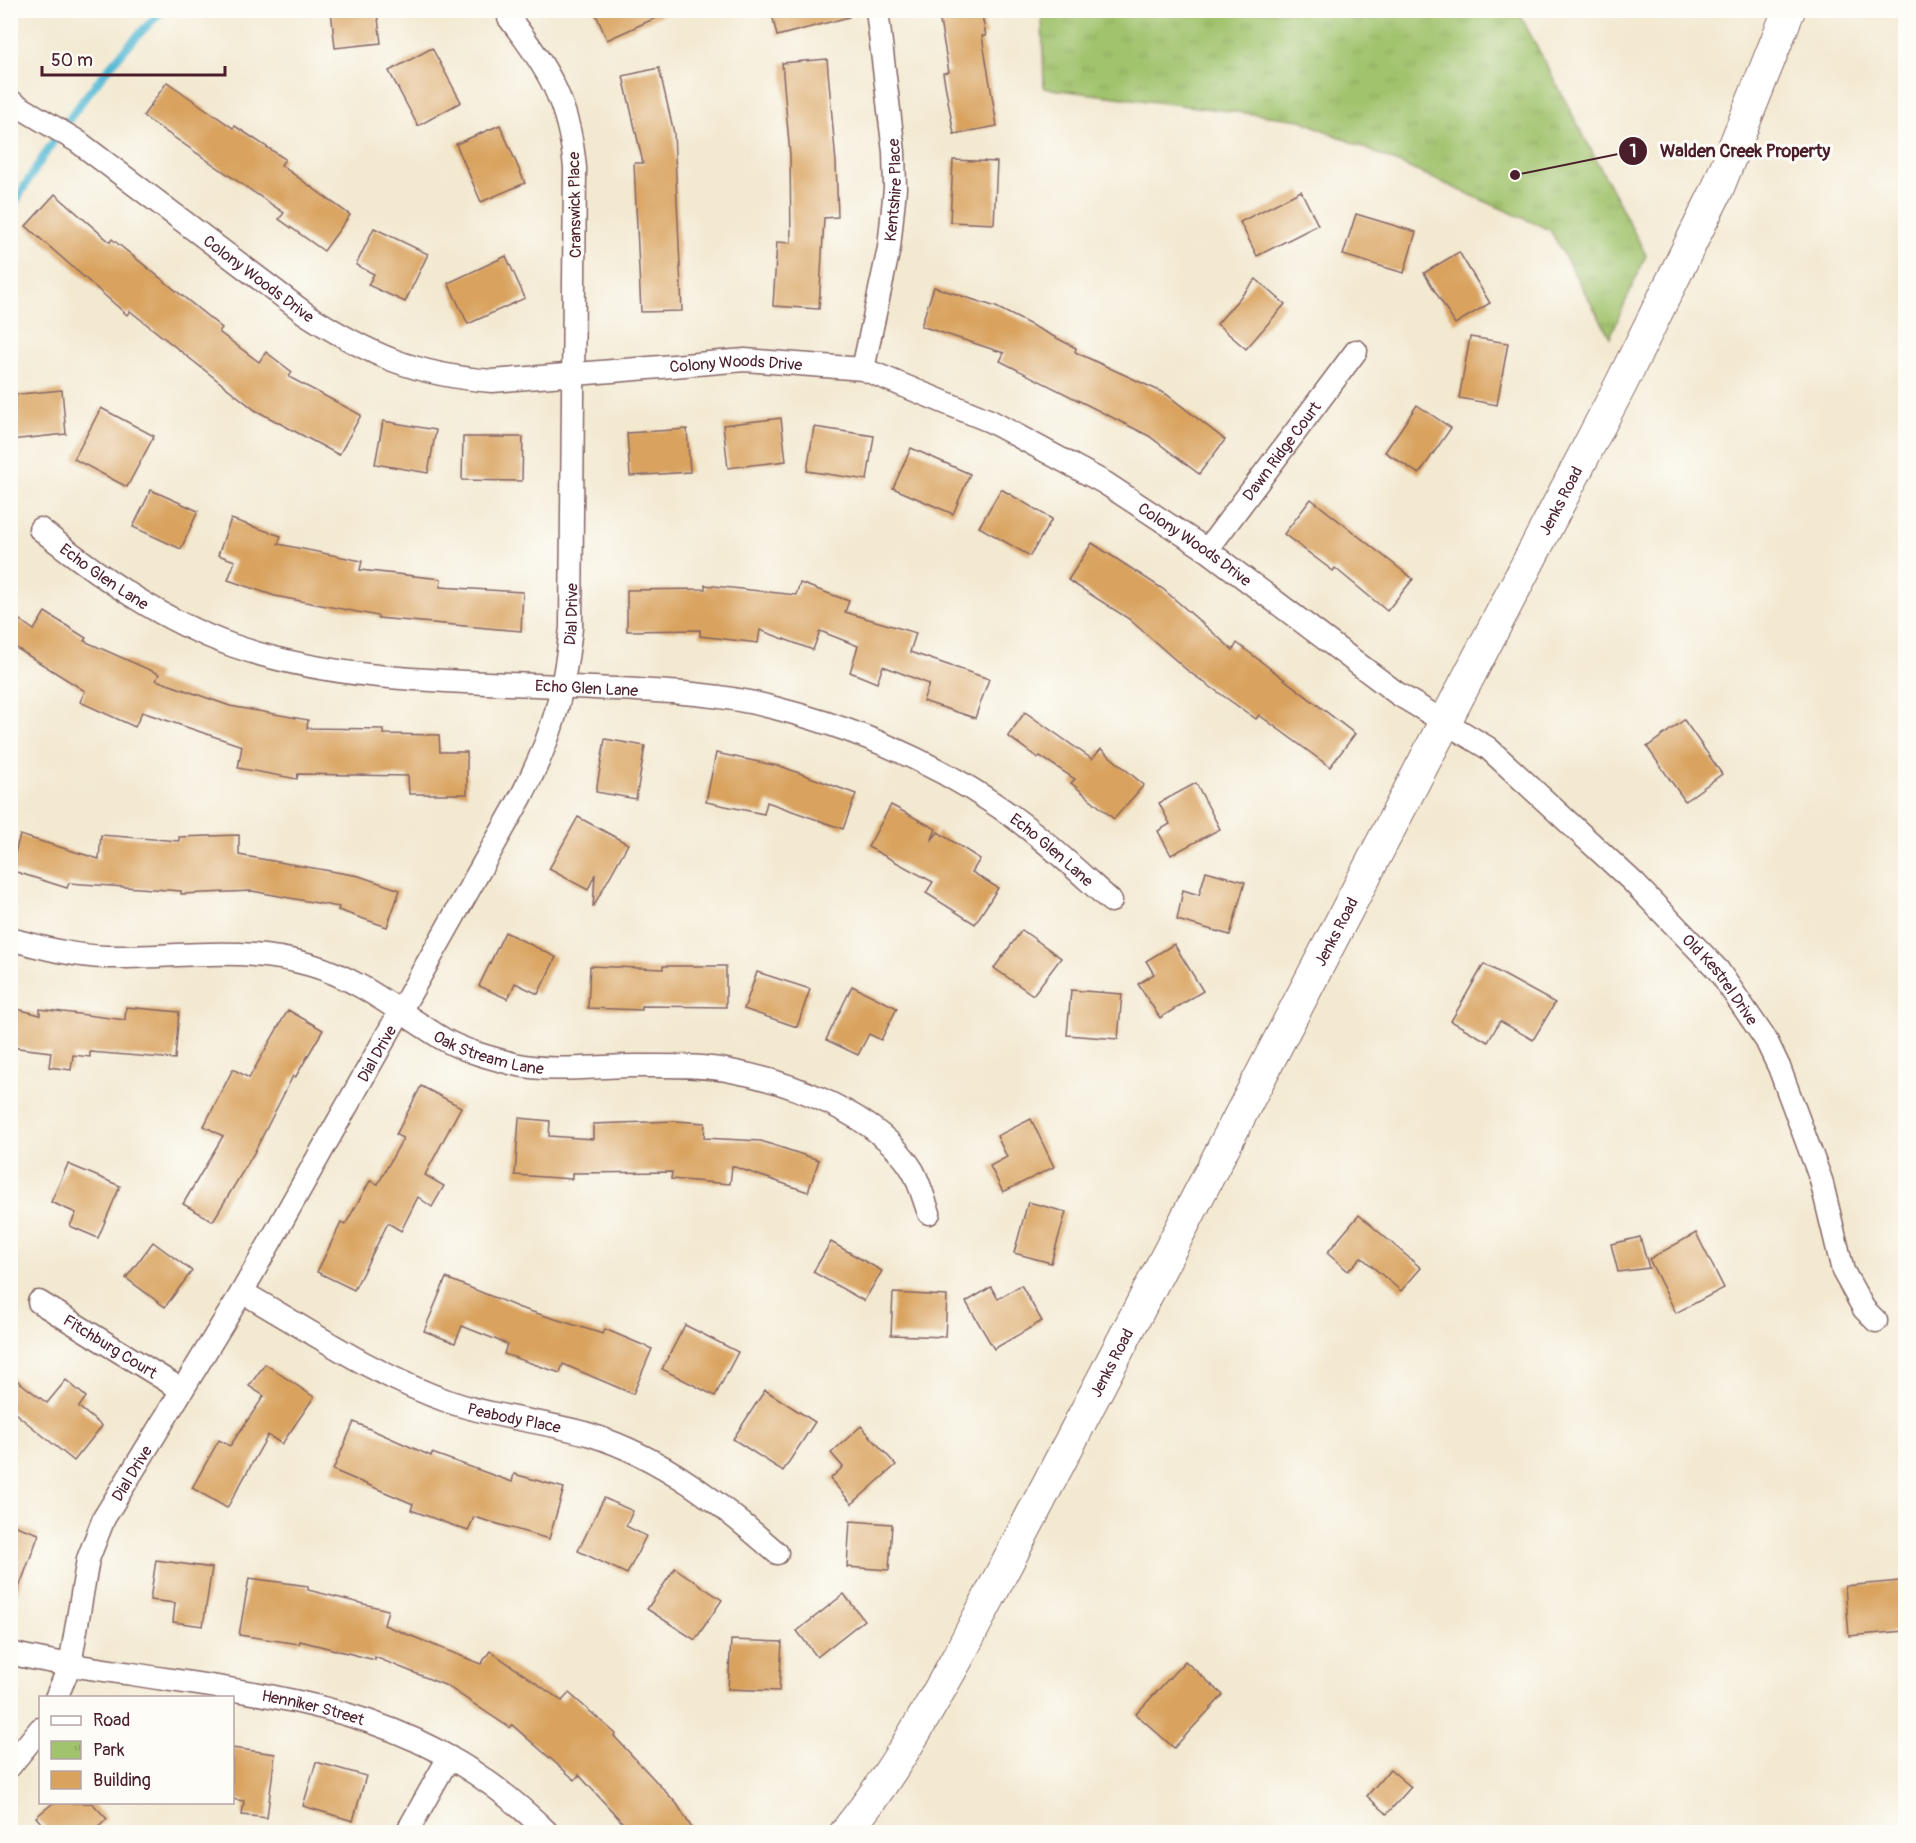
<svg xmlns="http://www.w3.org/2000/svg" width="1916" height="1843" viewBox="0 0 1916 1843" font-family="Pangolin,sans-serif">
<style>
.park{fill:url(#park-tufts);stroke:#76714c;stroke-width:1.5}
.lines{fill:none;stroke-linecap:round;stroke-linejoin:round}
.stream{stroke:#55bad4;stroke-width:8}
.building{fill:#d9a35f}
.street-casing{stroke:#856665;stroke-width:25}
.secondary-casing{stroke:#856665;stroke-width:34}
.street{stroke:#fff;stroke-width:22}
.secondary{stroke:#fff;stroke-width:32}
.labels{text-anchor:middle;stroke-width:6;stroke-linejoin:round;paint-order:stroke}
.street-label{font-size:16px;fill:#4a1f2b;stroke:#fdfcf7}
.leader{fill:none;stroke:#4a1f2b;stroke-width:2}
.callout-dot{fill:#4a1f2b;stroke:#fdfcf7;stroke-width:2}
.mark-label{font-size:18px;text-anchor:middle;font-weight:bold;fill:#fff}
.callout-label{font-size:18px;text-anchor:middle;font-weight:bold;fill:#4a1f2b;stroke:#fdfcf7;stroke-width:6;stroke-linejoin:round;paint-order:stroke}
</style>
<defs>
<pattern id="park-tufts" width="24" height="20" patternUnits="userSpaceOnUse" patternTransform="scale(1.5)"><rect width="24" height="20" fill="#a1c36d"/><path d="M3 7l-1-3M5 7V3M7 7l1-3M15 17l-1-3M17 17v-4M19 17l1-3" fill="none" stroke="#8ca75f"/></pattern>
</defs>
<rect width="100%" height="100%" fill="#fdfcf7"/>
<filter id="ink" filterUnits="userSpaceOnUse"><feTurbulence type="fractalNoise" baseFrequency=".0167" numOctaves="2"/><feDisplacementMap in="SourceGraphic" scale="12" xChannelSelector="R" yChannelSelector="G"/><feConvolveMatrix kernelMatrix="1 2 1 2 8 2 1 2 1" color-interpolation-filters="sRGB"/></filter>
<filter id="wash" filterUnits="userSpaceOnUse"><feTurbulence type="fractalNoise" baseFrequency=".008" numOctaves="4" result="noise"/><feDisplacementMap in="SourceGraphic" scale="24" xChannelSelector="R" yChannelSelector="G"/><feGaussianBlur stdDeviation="1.35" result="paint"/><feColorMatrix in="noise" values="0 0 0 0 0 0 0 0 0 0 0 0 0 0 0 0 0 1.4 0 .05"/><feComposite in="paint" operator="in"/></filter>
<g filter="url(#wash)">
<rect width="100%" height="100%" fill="#f3e9d1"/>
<polygon class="park" points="1042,11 1518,11 1646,255 1610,337 1550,230 1301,120 1044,88"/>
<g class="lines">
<path class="stream" d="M 10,211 C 52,138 102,68 163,10"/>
</g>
<g id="blocks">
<g class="building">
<polygon points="331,10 377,10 381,43 335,48"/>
<polygon points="594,10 673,10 607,40"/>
<polygon points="771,10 848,10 849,17 777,36"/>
<polygon points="938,10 981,10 986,36 982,36 997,126 954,134 943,73 949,72"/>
<polygon points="432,48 461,102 418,126 389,71"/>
<polygon points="827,59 836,163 838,217 824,218 819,309 773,306 777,242 791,243 790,155 782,63"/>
<polygon points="659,68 674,133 682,311 641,312 634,163 643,163 623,76"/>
<polygon points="167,82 233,128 235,126 285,159 281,165 350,215 324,251 279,219 284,213 143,116"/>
<polygon points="500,125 525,183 481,202 456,144"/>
<polygon points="953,160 997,162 994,224 950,222"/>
<polygon points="1301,191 1318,225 1257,256 1240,222"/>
<polygon points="55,194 110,242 112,239 222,328 219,332 259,362 266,352 292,372 289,377 361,415 339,455 255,410 130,311 127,315 26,226"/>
<polygon points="1356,214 1416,232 1404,273 1343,255"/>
<polygon points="374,228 428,254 405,302 368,285 374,274 356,265"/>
<polygon points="1459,252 1490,303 1455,324 1424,273"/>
<polygon points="506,256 525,298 468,324 448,283"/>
<polygon points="1256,279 1285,304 1246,349 1217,324"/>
<polygon points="934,287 996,307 1076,348 1075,352 1166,394 1225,440 1199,474 1149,436 1000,361 1004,353 921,326"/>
<polygon points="1470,337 1508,343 1497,405 1459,398"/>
<polygon points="62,390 66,434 10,440 10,395"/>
<polygon points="1417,405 1451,428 1419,474 1385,452"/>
<polygon points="101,408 154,436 127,487 74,459"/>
<polygon points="781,418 786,461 728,468 723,425"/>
<polygon points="383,421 436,430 428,473 375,464"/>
<polygon points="814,427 874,436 867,480 807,471"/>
<polygon points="687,429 690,472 630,476 627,433"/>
<polygon points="463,437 523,437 522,481 462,480"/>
<polygon points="911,448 970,474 953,514 893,488"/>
<polygon points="1001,489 1052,519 1030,556 979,527"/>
<polygon points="151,490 198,511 181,549 133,527"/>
<polygon points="1311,499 1413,579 1387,611 1335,568 1333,571 1284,534"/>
<polygon points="231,519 281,536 278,544 362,561 360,570 441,579 440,587 523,592 521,631 378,618 378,616 275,596 228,580 235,561 218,555"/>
<polygon points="1092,543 1163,589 1233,650 1237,643 1355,734 1330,767 1259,715 1256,719 1188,671 1129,619 1068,580"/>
<polygon points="800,583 849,601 845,612 916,633 910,652 989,679 975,718 923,701 929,684 883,666 877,683 850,672 858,646 820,631 813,650 760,630 758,643 700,636 700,630 627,631 627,590 705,589 705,585 796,595"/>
<polygon points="45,612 86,638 84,641 159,674 156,680 230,706 308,720 307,728 383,729 383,734 439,735 440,752 467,752 467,794 409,794 408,776 298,774 297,779 238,768 242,746 142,712 135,727 80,702 85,691 10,644 10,613 34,630"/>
<polygon points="1025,712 1092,759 1101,749 1144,785 1114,819 1071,783 1075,779 1040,756 1038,758 1008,736"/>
<polygon points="1684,720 1722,774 1685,801 1647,747"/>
<polygon points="605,739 645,746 636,799 596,792"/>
<polygon points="716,753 783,767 856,794 843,829 767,802 764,814 706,802"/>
<polygon points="1196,783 1220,829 1171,855 1158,831 1170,824 1159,803"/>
<polygon points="891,805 936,829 931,841 938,832 980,859 972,872 998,888 975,924 926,893 933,882 868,847"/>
<polygon points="578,817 628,844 593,907 595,874 588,890 549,869"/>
<polygon points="20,835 99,859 101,835 179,841 179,837 239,835 239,855 359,876 400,890 387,927 338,910 339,907 252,891 181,894 181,891 69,883 67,888 10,870"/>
<polygon points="1206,871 1245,882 1230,935 1177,920 1183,890 1199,895"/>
<polygon points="1022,930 1061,958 1033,995 994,968"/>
<polygon points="505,932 556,957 538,994 515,983 508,999 479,986"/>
<polygon points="1174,944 1203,991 1160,1018 1138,984 1154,974 1146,961"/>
<polygon points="1484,964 1555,1003 1533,1040 1500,1021 1488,1042 1451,1021"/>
<polygon points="590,966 663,969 663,966 726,966 726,1007 642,1006 642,1010 588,1008"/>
<polygon points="757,972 810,989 797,1027 744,1009"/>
<polygon points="852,986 897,1008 881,1040 869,1034 858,1055 826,1040"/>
<polygon points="1071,990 1122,994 1118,1039 1067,1035"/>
<polygon points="10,1007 40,1015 40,1009 125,1020 126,1007 179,1012 175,1059 90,1052 90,1057 73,1055 71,1070 49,1067 51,1052 10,1047"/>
<polygon points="288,1010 323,1030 295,1078 293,1076 254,1153 213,1221 183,1204 223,1136 204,1126 233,1069 249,1078"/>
<polygon points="421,1086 461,1107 425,1175 444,1186 432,1207 418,1197 401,1231 388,1223 354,1290 317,1272 341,1223 345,1225 370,1181 378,1184 403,1138 396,1135"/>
<polygon points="519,1118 550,1121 549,1136 593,1139 593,1124 676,1121 705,1123 704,1138 761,1141 819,1160 808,1192 732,1166 730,1184 671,1179 672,1172 572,1173 572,1179 515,1175"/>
<polygon points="1031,1119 1054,1167 1003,1192 990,1166 1007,1157 997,1136"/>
<polygon points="68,1164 120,1186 98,1238 70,1226 76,1213 51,1202"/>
<polygon points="1028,1202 1066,1212 1051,1263 1014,1253"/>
<polygon points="1359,1215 1421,1268 1401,1291 1361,1257 1348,1271 1327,1253"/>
<polygon points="1696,1233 1724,1288 1676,1313 1649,1259"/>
<polygon points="1640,1237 1649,1268 1618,1272 1611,1244"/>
<polygon points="153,1242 192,1271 165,1307 126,1278"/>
<polygon points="831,1242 882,1271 864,1301 813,1272"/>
<polygon points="446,1278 520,1308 603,1334 605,1329 652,1349 633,1394 563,1364 560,1373 504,1354 507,1344 462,1326 455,1343 424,1331"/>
<polygon points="1021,1285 1042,1321 994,1349 966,1302 991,1287 998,1299"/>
<polygon points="893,1293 947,1296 945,1337 891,1335"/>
<polygon points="685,1325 738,1352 715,1396 662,1369"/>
<polygon points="265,1364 314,1397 282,1444 268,1435 227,1508 192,1488 219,1440 230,1446 264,1396 249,1386"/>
<polygon points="10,1375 47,1403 66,1380 86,1397 79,1407 102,1426 74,1461 10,1409"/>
<polygon points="765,1390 815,1422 783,1471 733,1439"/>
<polygon points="354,1422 431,1456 432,1453 512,1482 514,1474 564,1488 549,1539 474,1517 468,1531 411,1510 413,1504 333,1470"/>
<polygon points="861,1426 896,1465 852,1504 830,1479 843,1467 831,1453"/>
<polygon points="604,1498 633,1511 626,1526 646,1536 627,1574 578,1551"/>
<polygon points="850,1521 892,1524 889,1570 847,1567"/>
<polygon points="10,1524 39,1534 13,1604 10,1604"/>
<polygon points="156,1560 212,1568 203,1626 173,1622 175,1603 150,1600"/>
<polygon points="675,1568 722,1600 695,1640 647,1609"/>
<polygon points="249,1578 308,1586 308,1590 388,1610 384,1625 481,1664 490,1651 562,1701 569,1693 616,1734 614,1736 677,1804 695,1833 632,1833 579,1775 575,1780 512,1725 510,1728 447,1686 375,1657 375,1660 300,1641 299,1644 239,1635"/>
<polygon points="1900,1581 1904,1631 1849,1636 1845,1586"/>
<polygon points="844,1594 864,1620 817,1657 797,1631"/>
<polygon points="731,1640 782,1642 779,1691 728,1689"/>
<polygon points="1185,1661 1223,1695 1174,1748 1136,1714"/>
<polygon points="232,1748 275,1754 267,1818 242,1815 244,1801 232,1799"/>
<polygon points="316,1762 366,1776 353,1821 303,1806"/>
<polygon points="1390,1769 1411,1787 1387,1814 1367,1796"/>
<polygon points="53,1803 92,1803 107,1819 92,1833 50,1833 36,1817"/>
</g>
</g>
</g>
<g filter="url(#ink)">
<use href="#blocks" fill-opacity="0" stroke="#856665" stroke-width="1.5"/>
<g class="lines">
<g class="street-casing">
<g id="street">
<path id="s1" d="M 10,101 L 77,141 L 306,314 C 370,355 415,375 492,381 L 745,360 L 863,369 L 990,421 L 1105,483 L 1207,550 L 1398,694 L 1488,748 L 1633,882 L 1718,970 L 1766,1040 L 1779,1067 L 1821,1180 L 1843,1271 L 1864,1309 L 1876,1321"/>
<path id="s2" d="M 863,369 L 889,248 L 895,188 L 894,152 L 877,10"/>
<path id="s3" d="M 40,529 C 99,576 162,621 234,646 C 349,686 475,680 594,688 C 654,691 716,692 775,708 C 853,728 932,761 999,807 C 1039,834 1074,868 1111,901"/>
<path id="s4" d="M 1207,550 L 1356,351"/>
<path id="s5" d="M 10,939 C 41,947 72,956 105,957 C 173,958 244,945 311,965 C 360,979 400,1013 443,1039 C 464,1051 491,1058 514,1064 C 553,1073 596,1066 635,1066 C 665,1066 698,1065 726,1070 C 788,1081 879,1114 913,1171 C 920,1184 924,1200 929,1213"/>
<path id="s6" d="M 242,1292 C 309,1330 377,1377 450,1402 C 496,1418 545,1421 591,1435 C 664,1458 721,1504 777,1553"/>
<path id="s7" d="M 39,1302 L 182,1390"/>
<path id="s8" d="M 10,1653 C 50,1663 91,1668 132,1674 C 295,1699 423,1710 547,1832"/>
<path id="s9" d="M 56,1698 L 70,1665 L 88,1559 L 104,1518 L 242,1292 L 521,797 C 553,736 563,696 571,628 L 575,168 C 569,102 548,68 509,18"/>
<polyline points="10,1766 40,1729"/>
<polyline points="407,1832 449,1757"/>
</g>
</g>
<g class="secondary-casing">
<g id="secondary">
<path id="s10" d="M 846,1832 C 890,1778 924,1718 958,1657 L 1621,384 L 1717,190 L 1789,10"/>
</g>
</g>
<use href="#street" class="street"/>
<use href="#secondary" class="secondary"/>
</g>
</g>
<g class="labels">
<g class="street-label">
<text dy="6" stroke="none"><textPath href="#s2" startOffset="182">Kentshire Place</textPath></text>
<text transform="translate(574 205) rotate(-91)" y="6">Cranswick Place</text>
<text dy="6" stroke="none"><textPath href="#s1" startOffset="306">Colony Woods Drive</textPath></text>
<text dy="6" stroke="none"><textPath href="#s1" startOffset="810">Colony Woods Drive</textPath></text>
<text dy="6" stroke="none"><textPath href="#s4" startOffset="124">Dawn Ridge Court</textPath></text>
<text dy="6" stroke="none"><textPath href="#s10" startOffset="1512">Jenks Road</textPath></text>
<text dy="6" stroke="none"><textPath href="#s1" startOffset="1314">Colony Woods Drive</textPath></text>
<text dy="6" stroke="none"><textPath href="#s3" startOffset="80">Echo Glen Lane</textPath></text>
<text dy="6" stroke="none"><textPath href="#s9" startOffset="1212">Dial Drive</textPath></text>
<text dy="6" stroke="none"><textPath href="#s3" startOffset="584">Echo Glen Lane</textPath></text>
<text dy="6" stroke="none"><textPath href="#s3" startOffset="1088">Echo Glen Lane</textPath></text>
<text dy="6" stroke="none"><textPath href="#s10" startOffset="1026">Jenks Road</textPath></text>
<text dy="6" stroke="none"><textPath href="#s1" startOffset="2000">Old Kestrel Drive</textPath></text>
<text dy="6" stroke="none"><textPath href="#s5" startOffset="504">Oak Stream Lane</textPath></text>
<text dy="6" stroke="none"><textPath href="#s9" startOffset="726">Dial Drive</textPath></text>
<text dy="6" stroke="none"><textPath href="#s7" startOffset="84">Fitchburg Court</textPath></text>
<text dy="6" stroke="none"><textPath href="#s10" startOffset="540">Jenks Road</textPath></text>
<text dy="6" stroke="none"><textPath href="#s6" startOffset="302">Peabody Place</textPath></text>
<text dy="6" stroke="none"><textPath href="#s9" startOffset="240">Dial Drive</textPath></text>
<text dy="6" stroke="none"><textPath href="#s8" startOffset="308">Henniker Street</textPath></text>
</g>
</g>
<path class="leader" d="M1515 175L1633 151"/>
<g class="callout-dot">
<circle cx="1515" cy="175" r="6"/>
<circle cx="1633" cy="151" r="15"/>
</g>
<g class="mark-label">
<text x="1633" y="157">1</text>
</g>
<g class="callout-label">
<text x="1745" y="157">Walden Creek Property</text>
</g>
<rect width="1916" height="1843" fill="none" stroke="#fdfcf7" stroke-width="36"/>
<rect x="39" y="1696" width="195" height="108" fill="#fdfcf7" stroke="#b5a4a5" stroke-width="1.5"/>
<rect x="51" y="1716" width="30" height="9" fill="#ffffff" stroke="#b5a4a5" stroke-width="1.5"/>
<text x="93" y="1726" font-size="18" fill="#4a1f2b">Road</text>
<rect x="51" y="1741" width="30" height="18" fill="url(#park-tufts)" stroke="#b5a4a5" stroke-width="1.5"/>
<text x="93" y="1756" font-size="18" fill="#4a1f2b">Park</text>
<rect x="51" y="1771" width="30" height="18" fill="#d9a35f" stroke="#b5a4a5" stroke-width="1.5"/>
<text x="93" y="1786" font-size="18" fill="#4a1f2b">Building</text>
<path d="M42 66v9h183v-9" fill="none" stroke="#4a1f2b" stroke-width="3"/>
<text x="51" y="66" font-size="18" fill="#4a1f2b" stroke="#fdfcf7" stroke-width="4.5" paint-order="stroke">50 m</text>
</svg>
